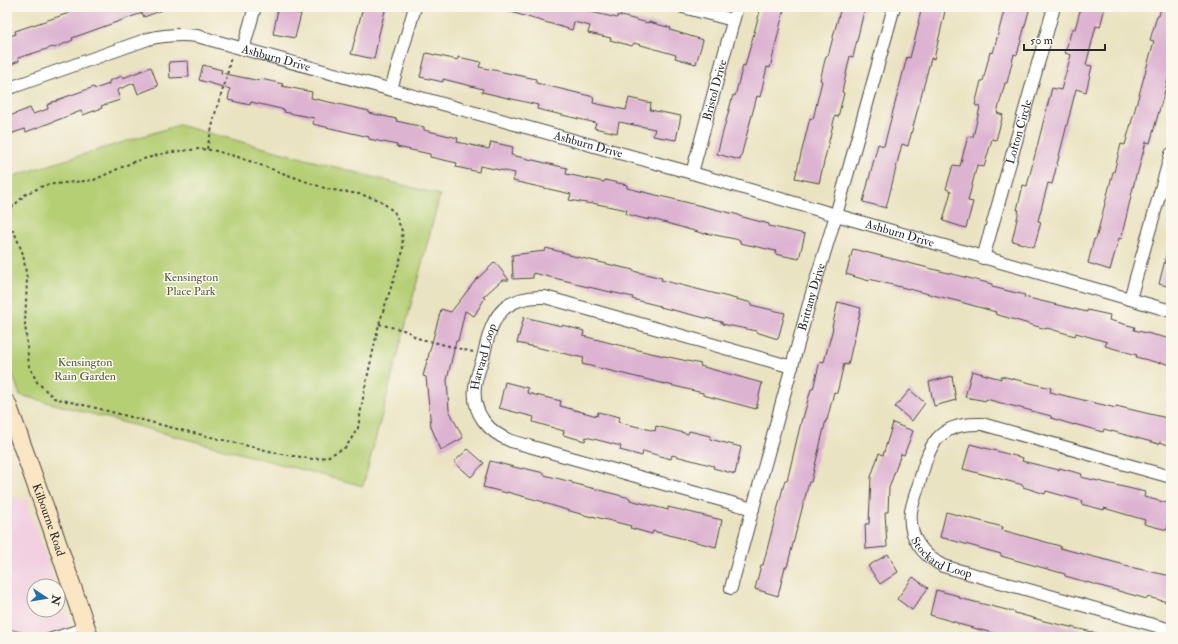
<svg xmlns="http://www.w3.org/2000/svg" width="1178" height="644" viewBox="0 0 1178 644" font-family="'IM FELL Double Pica',serif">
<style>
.built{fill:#f2cfe1}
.green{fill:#b5cf75;stroke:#707d50}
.building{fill:#ddb3d2}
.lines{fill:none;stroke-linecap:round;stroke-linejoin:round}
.service-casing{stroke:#484742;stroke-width:8}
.minor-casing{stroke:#484742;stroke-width:14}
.secondary-casing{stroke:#484742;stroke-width:20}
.path{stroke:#484742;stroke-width:2;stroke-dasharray:3 3;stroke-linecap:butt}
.service{stroke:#fff;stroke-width:6}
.minor{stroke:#fff;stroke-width:12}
.secondary{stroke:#fbe6c4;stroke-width:18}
.labels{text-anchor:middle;stroke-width:3;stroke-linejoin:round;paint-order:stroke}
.street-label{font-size:12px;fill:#2b2b2b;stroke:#fbf7ec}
.park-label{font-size:12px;fill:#545c41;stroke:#fbf7ec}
</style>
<rect width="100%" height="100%" fill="#fbf7ec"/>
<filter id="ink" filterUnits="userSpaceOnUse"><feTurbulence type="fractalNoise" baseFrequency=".025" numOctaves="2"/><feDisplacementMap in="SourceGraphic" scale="8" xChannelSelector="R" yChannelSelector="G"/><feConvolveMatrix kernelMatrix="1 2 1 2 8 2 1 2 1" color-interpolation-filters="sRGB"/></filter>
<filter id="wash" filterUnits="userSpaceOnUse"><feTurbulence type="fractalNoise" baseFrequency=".012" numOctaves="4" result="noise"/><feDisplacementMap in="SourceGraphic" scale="16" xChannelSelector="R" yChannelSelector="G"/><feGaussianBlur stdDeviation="0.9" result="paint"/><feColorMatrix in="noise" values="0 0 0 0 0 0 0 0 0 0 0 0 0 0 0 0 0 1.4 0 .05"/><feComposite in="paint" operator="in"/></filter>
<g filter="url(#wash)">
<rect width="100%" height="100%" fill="#eae3c1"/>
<polygon class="built" points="7,496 26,501 56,586 34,586 34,610 58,610 58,591 75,637 7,637"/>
<polygon class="green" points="179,125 440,195 363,486 20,395 7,359 7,178"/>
<g id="blocks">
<g class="building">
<polygon points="79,7 168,7 168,8 144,17 142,13 72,38 73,40 54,48 53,47 18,58 19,61 7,66 7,37 16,34 15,31 69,13 68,11"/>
<polygon points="363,7 386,7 379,34 374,59 351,54"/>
<polygon points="504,7 579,7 578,9 617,18 618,15 648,23 649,22 671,28 670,30 703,40 696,64 675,58 676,55 634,43 632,46 610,40 611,38 588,33 590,26 574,22 572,30 504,10"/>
<polygon points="761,7 776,7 784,9 770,68 767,67 760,97 757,96 740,160 717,154 733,95 735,96 743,65 745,66"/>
<polygon points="841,7 865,7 853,57 850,56 842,92 844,93 838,117 835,116 819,183 795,178 810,118 813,119 822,81 820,80 826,56 828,56"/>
<polygon points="922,7 946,7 934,59 931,58 908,146 902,144 886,208 863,202 878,144 884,146 907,57 910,58 919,23 918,23"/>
<polygon points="1005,7 1030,7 1017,55 1014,54 1007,83 1005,83 997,113 1003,115 996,140 992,139 984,167 977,165 968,201 973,202 966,228 943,221 951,191 946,189 953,165 960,166 968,136 973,137 980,107 975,105 981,81 983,81 990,52 993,53"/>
<polygon points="1081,7 1105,7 1100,27 1096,26 1086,65 1092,66 1086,92 1076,89 1052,184 1048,183 1038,221 1041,222 1034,247 1012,241 1019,210 1017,210 1023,185 1027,186 1052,88 1061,90 1071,55 1065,53 1072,29 1075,29"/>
<polygon points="1161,7 1171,7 1171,69 1150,143 1146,142 1137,175 1136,175 1121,239 1119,238 1110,270 1088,263 1094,239 1096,239 1113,172 1114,172 1121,144 1125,145 1154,41 1150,40 1157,16 1159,16"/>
<polygon points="278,9 301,14 295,38 273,34"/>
<polygon points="426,53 458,60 458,57 481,62 479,67 536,79 536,83 594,97 593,103 626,110 629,98 651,103 650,110 681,116 676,140 653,136 655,129 619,122 617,133 594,128 596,123 537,109 538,105 482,92 483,89 443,79 443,82 420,77"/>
<polygon points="188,61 189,77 170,78 169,62"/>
<polygon points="203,65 222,70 221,73 260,81 261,79 283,84 282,86 312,92 311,98 369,111 369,113 397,119 396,121 424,127 424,130 458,138 457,142 489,149 491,142 513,147 511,155 567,168 566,174 604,182 605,180 627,185 627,188 739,215 739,216 769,224 769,226 805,234 799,259 775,254 776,251 740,243 740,240 705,233 705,234 649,218 649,220 626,214 627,210 592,203 592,204 569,200 571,194 513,181 515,173 480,166 479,172 456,167 457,163 430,157 430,154 397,147 397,145 369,139 369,137 313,124 314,118 284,112 285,110 251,102 250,105 228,100 230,89 199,80"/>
<polygon points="151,67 158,86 138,94 134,83 117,90 120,100 101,106 102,108 83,115 81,111 26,132 25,129 7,135 7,117 30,108 33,114 48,109 47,105 52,103 52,102 57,101 57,100 94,87 95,89 109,84 109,81 122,76 123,78"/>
<polygon points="546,248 569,254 569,255 633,270 633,271 662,278 661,280 752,303 751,305 785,313 778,339 756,332 756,331 722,324 722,322 660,307 660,306 632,299 633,297 575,284 575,283 533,273 533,278 513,279 512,255 545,251"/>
<polygon points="1168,248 1171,248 1171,287 1159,284"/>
<polygon points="853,249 992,284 992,287 1025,295 1024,297 1087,312 1087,310 1110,315 1109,320 1135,327 1134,330 1171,339 1171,365 1160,362 1159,363 1136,357 1137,355 1105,346 1107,342 1076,333 1075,336 1047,328 1046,329 995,314 996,312 957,301 869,279 869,281 846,274"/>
<polygon points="495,262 509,280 502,280 483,297 485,298 474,316 465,311 458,341 456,341 447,380 449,410 463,438 441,450 431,427 426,377 423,376 441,309 451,312 475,281"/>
<polygon points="838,302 861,308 848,365 844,364 837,393 834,392 827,420 826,420 811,482 809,482 787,567 785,567 778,596 755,589 761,565 763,565 785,480 787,481 802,418 803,418 811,389 813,389 820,361 824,362 833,328 832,327"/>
<polygon points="524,317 561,326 562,325 584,331 583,336 646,352 701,364 700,366 762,383 756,409 703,395 703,393 582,364 584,358 517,343"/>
<polygon points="972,371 1001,379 1001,376 1051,388 1050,392 1087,401 1116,408 1116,406 1171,419 1171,446 1160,442 1159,444 1104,429 1103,432 1074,424 1074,425 1051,418 1051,416 986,399 986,401 965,397"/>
<polygon points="952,376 956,400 934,406 929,382"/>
<polygon points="505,382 528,388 527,393 561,401 560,406 597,416 598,412 620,417 618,422 655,431 656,426 688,434 689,431 710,436 710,439 741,447 735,474 713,468 714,466 672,455 671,459 643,451 642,456 620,450 621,446 586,437 585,441 563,435 564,431 533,422 534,417 499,408"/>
<polygon points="910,390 925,403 912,421 895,407"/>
<polygon points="893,423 913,431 904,455 901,454 889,488 888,512 885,512 887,547 866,549 865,524 869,524 871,477 879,453 883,455"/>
<polygon points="970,444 1023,458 1022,461 1059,470 1059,468 1082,474 1081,477 1145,492 1144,497 1171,504 1171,513 1167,530 1144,524 1145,520 1104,508 1104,510 1081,504 1082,501 1046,491 1045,494 1023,487 1023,485 963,469"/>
<polygon points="468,449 484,463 471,477 454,462"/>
<polygon points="490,461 522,469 523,468 544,473 544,475 572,482 572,483 630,498 630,500 668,510 668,507 722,520 716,547 653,531 652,534 630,528 631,526 592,516 592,517 570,511 544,503 544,502 507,492 507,493 483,487"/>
<polygon points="946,512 1003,527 1002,530 1060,546 1060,548 1125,565 1125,566 1171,576 1171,603 1148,597 1147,599 1065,576 1065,574 1001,556 1001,554 940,537"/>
<polygon points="888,554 898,572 880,584 868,566"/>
<polygon points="913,577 928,588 912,610 897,599"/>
<polygon points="936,590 959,596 959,598 1015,612 1015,613 1044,621 1101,634 1100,637 1008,637 958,624 958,623 930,615"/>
</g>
</g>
</g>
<g filter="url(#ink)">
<use href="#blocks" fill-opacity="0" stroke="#484742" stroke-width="1"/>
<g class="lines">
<g class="service-casing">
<g id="service">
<polyline points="7,632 26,637"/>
<polyline points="48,637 83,626"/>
</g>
</g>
<g class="minor-casing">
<g id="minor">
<polyline points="683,7 733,20"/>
<polyline points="243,49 255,7"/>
<path id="s1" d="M 7,89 L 148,39 C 165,35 179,34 197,36 L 692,173 L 836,215 L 1130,299 L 1171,311"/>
<polyline points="391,89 415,7"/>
<path id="s2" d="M 692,173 L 737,7"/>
<path id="s3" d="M 983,258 L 1054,7"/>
<polyline points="1130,299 1171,154"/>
<path id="s4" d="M 1171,477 L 982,424 C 936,422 929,446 919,484 C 916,493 913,502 911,511 C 908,537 921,554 943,566 L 1171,630"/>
<path id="s5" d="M 753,509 L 511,441 C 488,432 472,413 475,387 C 476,377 480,367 483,358 C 486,346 488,333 494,322 C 504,302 523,296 545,297 L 792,367"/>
<path id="s6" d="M 731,588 L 812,293 L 836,215 L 894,7"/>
</g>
</g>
<g class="secondary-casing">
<g id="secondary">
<path id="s7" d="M 7,404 L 51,525 L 89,637"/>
</g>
</g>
<g class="path">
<polyline points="207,149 216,110 226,80 231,56"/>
<polyline points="7,212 26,194 45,185 94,180 133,162 165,153 198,149 212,150 238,157 327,189 359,194 380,200 395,213 402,231 403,251 379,324 364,392 358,428 346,447 327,457 313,459 282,454 173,428 96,408 54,398 37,382 29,366 25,324 27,279 23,254 15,234 7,223"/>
<polyline points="379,324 407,331 417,338 473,352"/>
</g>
<use href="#service" class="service"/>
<use href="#minor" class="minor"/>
<use href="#secondary" class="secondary"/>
</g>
</g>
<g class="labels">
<g class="street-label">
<text dy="4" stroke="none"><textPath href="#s1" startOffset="281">Ashburn Drive</textPath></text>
<text dy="4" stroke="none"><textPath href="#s2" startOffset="86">Bristol Drive</textPath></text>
<text dy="4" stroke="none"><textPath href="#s3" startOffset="131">Lofton Circle</textPath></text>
<text dy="4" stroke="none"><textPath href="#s1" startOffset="605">Ashburn Drive</textPath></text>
<text dy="4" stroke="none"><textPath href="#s1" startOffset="929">Ashburn Drive</textPath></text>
<text dy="4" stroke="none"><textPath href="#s6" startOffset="302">Brittany Drive</textPath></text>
<text dy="4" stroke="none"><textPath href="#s5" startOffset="353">Harvard Loop</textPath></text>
<text dy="4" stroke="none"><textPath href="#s7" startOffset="123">Kilbourne Road</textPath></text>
<text dy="4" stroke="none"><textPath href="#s4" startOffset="385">Stockard Loop</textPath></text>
</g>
<g class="park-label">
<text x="191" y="281">Kensington<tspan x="191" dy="14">Place Park</tspan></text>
<text x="85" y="366">Kensington<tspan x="85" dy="14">Rain Garden</tspan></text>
</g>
</g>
<rect width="1178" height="644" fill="none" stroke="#fbf7ec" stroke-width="24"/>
<g transform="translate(46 598) rotate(102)"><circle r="19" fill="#fbf7ec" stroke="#a8a59f"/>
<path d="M0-3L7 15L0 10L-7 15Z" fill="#1f6fb2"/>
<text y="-6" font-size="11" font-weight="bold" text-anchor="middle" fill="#2b2b2b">N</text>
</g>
<path d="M1024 44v6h81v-6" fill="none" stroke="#2b2b2b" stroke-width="2"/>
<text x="1030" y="44" font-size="12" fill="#2b2b2b" stroke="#fbf7ec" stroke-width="3" paint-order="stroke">50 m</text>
</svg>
